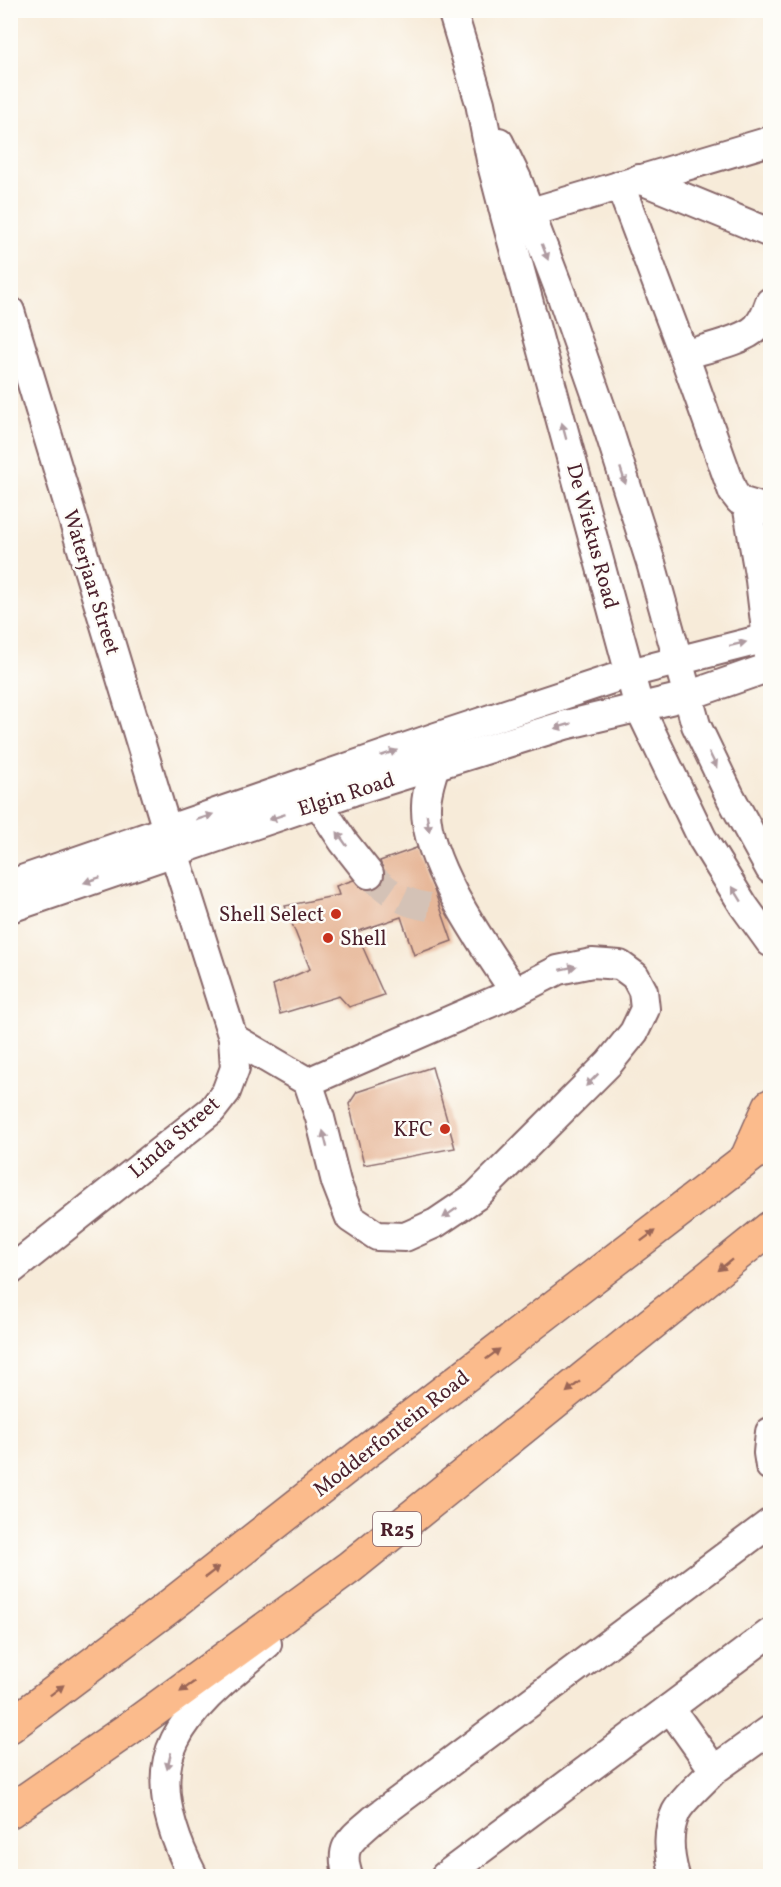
<svg xmlns="http://www.w3.org/2000/svg" width="781" height="1887" viewBox="0 0 781 1887" font-family="Vollkorn,serif">
<style>
.building{fill:#e7b89a}
.lines{fill:none;stroke-linecap:round;stroke-linejoin:round}
.minor-tunnel{stroke:#d4c2b6;stroke-width:28;stroke-dasharray:28 14;stroke-linecap:butt}
.minor-casing{stroke:#876668;stroke-width:32}
.major-casing{stroke:#876668;stroke-width:36}
.minor{stroke:#fff;stroke-width:28}
.major{stroke:#fbbb8c;stroke-width:33}
.oneway{fill:#ae9aa0}
.oneway2{fill:#9a6557}
.poi-dot{fill:#c8321e;stroke:#fdfcf7;stroke-width:2}
.labels{text-anchor:middle;stroke-width:5;stroke-linejoin:round;paint-order:stroke}
.shield{fill:#fdfcf7;stroke:#806168;stroke-width:1.5}
.shield-label{font-size:20px;font-weight:bold;fill:#4a1f2b}
.street-label{font-size:21px;fill:#4a1f2b;stroke:#fdfcf7}
.poi-label{font-size:21px;fill:#4a1f2b;stroke:#fdfcf7;text-anchor:end}
</style>
<rect width="100%" height="100%" fill="#fdfcf7"/>
<filter id="ink" filterUnits="userSpaceOnUse"><feTurbulence type="fractalNoise" baseFrequency=".0167" numOctaves="2"/><feDisplacementMap in="SourceGraphic" scale="12" xChannelSelector="R" yChannelSelector="G"/><feConvolveMatrix kernelMatrix="1 2 1 2 8 2 1 2 1" color-interpolation-filters="sRGB"/></filter>
<filter id="wash" filterUnits="userSpaceOnUse"><feTurbulence type="fractalNoise" baseFrequency=".008" numOctaves="4" result="noise"/><feDisplacementMap in="SourceGraphic" scale="24" xChannelSelector="R" yChannelSelector="G"/><feGaussianBlur stdDeviation="1.35" result="paint"/><feColorMatrix in="noise" values="0 0 0 0 0 0 0 0 0 0 0 0 0 0 0 0 0 1.4 0 .05"/><feComposite in="paint" operator="in"/></filter>
<g filter="url(#wash)">
<rect width="100%" height="100%" fill="#f7ebd9"/>
<g id="blocks">
<g class="building">
<polygon points="419,847 452,941 414,955 401,917 356,932 384,995 349,1007 339,996 280,1014 273,985 310,969 285,906 339,895 336,886 383,870 380,861"/>
<polygon points="432,1067 455,1148 364,1165 349,1104 357,1092"/>
</g>
</g>
</g>
<g filter="url(#ink)">
<use href="#blocks" fill-opacity="0" stroke="#876668" stroke-width="1.5"/>
<g class="lines">
<path class="minor-tunnel" d="M 369,874 C 393,896 407,906 440,908"/>
<g class="minor-casing">
<g id="minor">
<polyline points="452,10 480,103 492,165 506,219 639,707 702,838 744,906 770,942"/>
<polyline points="499,142 517,179 561,294 609,431 651,563 696,725 730,796 770,869"/>
<polyline points="639,179 770,233"/>
<polyline points="620,185 684,355 733,492 740,501 770,510"/>
<polyline points="511,218 770,141"/>
<polyline points="10,311 167,830 233,1038 235,1068 226,1092 212,1110 10,1271"/>
<path d="M 684,355 C 703,349 744,341 757,327 C 763,320 767,311 770,302"/>
<polyline points="747,504 760,580 769,656"/>
<path d="M 435,765 C 431,779 426,792 426,806 C 424,862 484,946 515,992"/>
<polyline points="318,803 343,841 369,874"/>
<polyline points="10,884 436,737 630,673 767,638 770,639"/>
<polyline points="10,908 353,791 565,725 687,696 770,667"/>
<polyline points="233,1038 308,1082 320,1118 336,1182 350,1218 377,1236 405,1237 436,1223 476,1196 609,1063 634,1032 645,1009 643,991 635,976 620,965 592,963 558,970 515,992 308,1082"/>
<polyline points="770,1432 768,1453 770,1466"/>
<polyline points="670,1708 714,1770 770,1730"/>
<path d="M 193,1876 C 173,1837 153,1783 175,1740 C 193,1703 236,1671 267,1644"/>
<path d="M 348,1876 C 338,1845 351,1840 373,1820 L 770,1523"/>
<polyline points="445,1876 770,1633"/>
<path d="M 675,1876 C 669,1855 666,1833 676,1812 C 682,1800 705,1780 714,1770"/>
</g>
</g>
<g class="major-casing">
<g id="major">
<polyline points="747,1158 770,1106"/>
<polyline points="10,1726 166,1609 363,1454 770,1141"/>
<polyline points="10,1811 127,1730 350,1567 770,1228"/>
</g>
</g>
<use href="#minor" class="minor"/>
<use href="#major" class="major"/>
</g>
<defs><path id="oneway-solid" d="M-6-.8H1V-3.2L6.5 0L1 3.2V.8H-6Z" transform="scale(1.5)"/></defs>
<g class="oneway">
<use href="#oneway-solid" transform="translate(545 252) rotate(69)"/>
<use href="#oneway-solid" transform="translate(564 431) rotate(-105)"/>
<use href="#oneway-solid" transform="translate(623 476) rotate(72)"/>
<use href="#oneway-solid" transform="translate(738 644) rotate(-13)"/>
<use href="#oneway-solid" transform="translate(563 726) rotate(164)"/>
<use href="#oneway-solid" transform="translate(389 753) rotate(-19)"/>
<use href="#oneway-solid" transform="translate(713 760) rotate(64)"/>
<use href="#oneway-solid" transform="translate(205 817) rotate(-19)"/>
<use href="#oneway-solid" transform="translate(277 817) rotate(161)"/>
<use href="#oneway-solid" transform="translate(428 823) rotate(82)"/>
<use href="#oneway-solid" transform="translate(342 839) rotate(-125)"/>
<use href="#oneway-solid" transform="translate(92 880) rotate(161)"/>
<use href="#oneway-solid" transform="translate(737 894) rotate(-122)"/>
<use href="#oneway-solid" transform="translate(568 968) rotate(-12)"/>
<use href="#oneway-solid" transform="translate(592 1080) rotate(135)"/>
<use href="#oneway-solid" transform="translate(325 1139) rotate(-104)"/>
<use href="#oneway-solid" transform="translate(450 1213) rotate(145)"/>
<use href="#oneway-solid" transform="translate(169 1761) rotate(103)"/>
</g>
<g class="oneway2">
<use href="#oneway-solid" transform="translate(648 1236) rotate(-37)"/>
<use href="#oneway-solid" transform="translate(725 1265) rotate(141)"/>
<use href="#oneway-solid" transform="translate(493 1354) rotate(-37)"/>
<use href="#oneway-solid" transform="translate(573 1387) rotate(141)"/>
<use href="#oneway-solid" transform="translate(212 1572) rotate(-38)"/>
<use href="#oneway-solid" transform="translate(187 1687) rotate(144)"/>
<use href="#oneway-solid" transform="translate(57 1690) rotate(-37)"/>
</g>
</g>
<g class="poi-dot">
<circle cx="336" cy="914" r="6"/>
<circle cx="328" cy="938" r="6"/>
<circle cx="445" cy="1129" r="6"/>
</g>
<g class="labels">
<rect class="shield" x="373" y="1512" width="48" height="34" rx="4.5"/>
<g class="shield-label">
<text x="397" y="1536">R25</text>
</g>
<g class="street-label">
<text transform="translate(593 536) rotate(75)" y="7">De Wiekus Road</text>
<text transform="translate(92 582) rotate(73)" y="7">Waterjaar Street</text>
<text transform="translate(346 794) rotate(-18)" y="7">Elgin Road</text>
<text transform="translate(174 1137) rotate(-41)" y="7">Linda Street</text>
<text transform="translate(391 1433) rotate(-38)" y="7">Modderfontein Road</text>
</g>
<g class="poi-label">
<text x="324" y="921">Shell Select</text>
<text x="340" y="945" text-anchor="start">Shell</text>
<text x="433" y="1136">KFC</text>
</g>
</g>
<rect width="781" height="1887" fill="none" stroke="#fdfcf7" stroke-width="36"/>
</svg>
